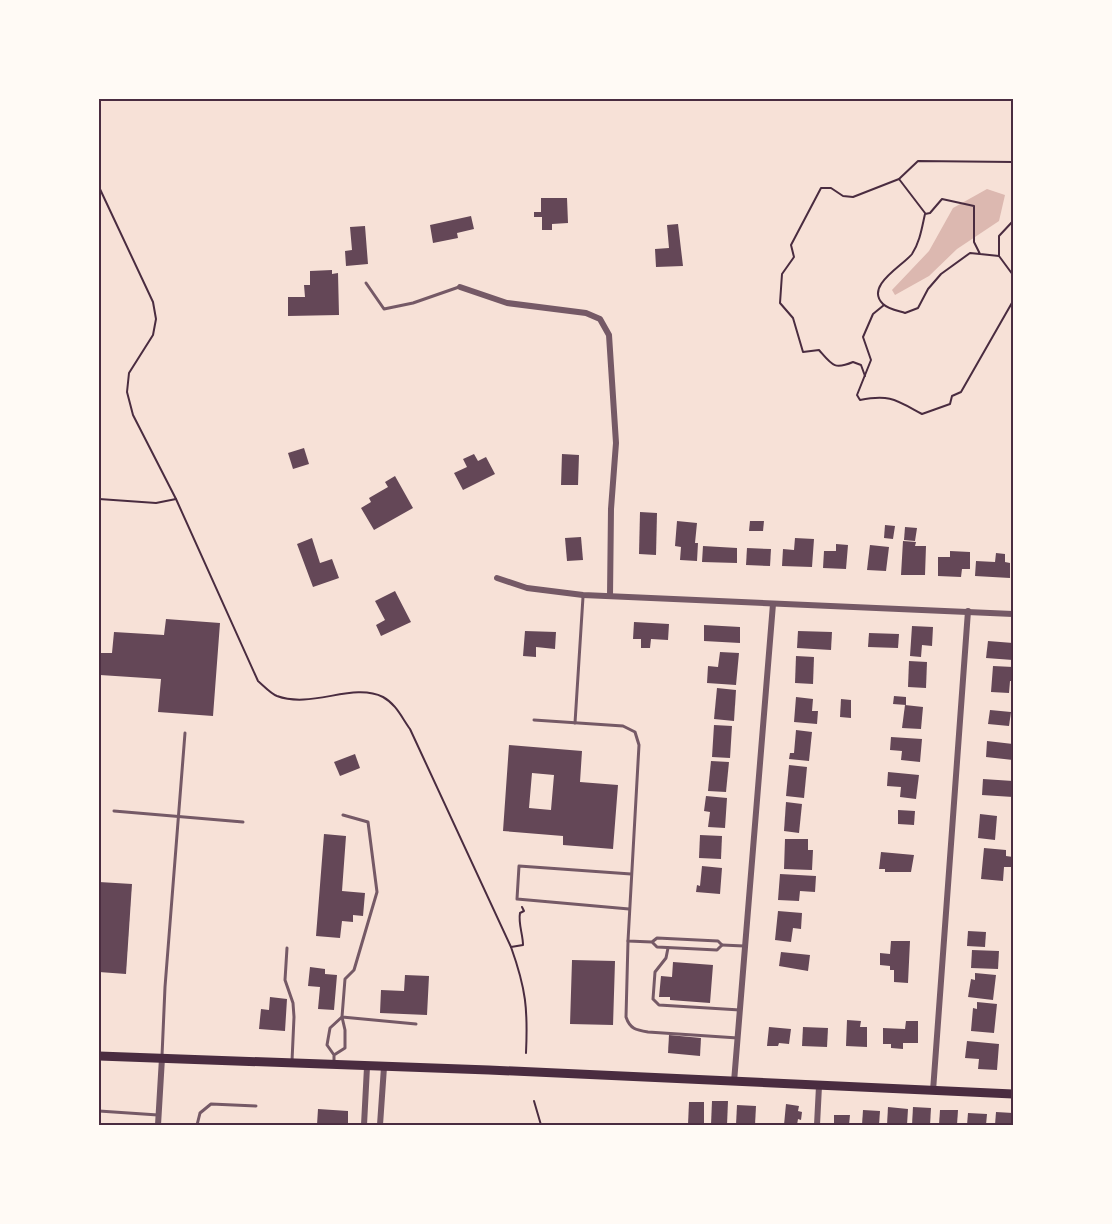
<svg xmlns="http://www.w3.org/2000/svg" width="1112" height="1224" viewBox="0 0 1112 1224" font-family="'Nunito Sans',sans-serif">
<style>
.water{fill:#dcb8b0}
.building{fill:#644757;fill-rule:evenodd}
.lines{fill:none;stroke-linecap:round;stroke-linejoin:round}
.path{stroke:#4a2c40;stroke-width:2}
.service{stroke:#755966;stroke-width:3}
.minor{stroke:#755966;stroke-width:6}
.secondary{stroke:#4a2c40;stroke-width:9}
.neatline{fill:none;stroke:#4a2c40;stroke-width:2}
</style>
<rect width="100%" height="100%" fill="#f7e1d7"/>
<polygon class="water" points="987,189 1005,195 999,221 957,249 929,276 895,295 892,290 929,251 953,208"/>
<g class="building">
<polygon points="541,198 567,198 568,223 552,224 552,230 542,230 542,217 534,217 534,212 541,212"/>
<polygon points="471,216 474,229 457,233 458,238 433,243 430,225"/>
<polygon points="678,224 683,266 656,267 655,249 669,248 667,225"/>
<polygon points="365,226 368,264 346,266 345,251 352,250 350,227"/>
<polygon points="332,270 332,274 338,273 339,315 288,316 288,297 305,297 304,285 310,285 310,271"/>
<polygon points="304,448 309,464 293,469 288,453"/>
<polygon points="474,454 478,461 486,457 495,474 463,490 454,473 467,467 463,459"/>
<polygon points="562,454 579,455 578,485 561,485"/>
<polygon points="395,476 413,508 374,530 361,508 371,502 369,498 388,487 385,482"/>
<polygon points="640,512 657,513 656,555 639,554"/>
<polygon points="677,521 697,523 695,543 698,543 697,561 680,560 681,547 675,546"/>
<polygon points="750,521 764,521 763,531 749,531"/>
<polygon points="885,525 895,526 893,539 884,538"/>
<polygon points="905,527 917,528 915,541 904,540"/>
<polygon points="581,537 583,560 567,561 565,538"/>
<polygon points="312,538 320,563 332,559 339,578 313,587 297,544"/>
<polygon points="795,538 814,539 812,567 782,566 783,549 794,550"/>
<polygon points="903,541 916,542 915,546 926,546 925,575 901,575"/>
<polygon points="836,544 848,545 846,569 823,568 824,551 836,551"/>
<polygon points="870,545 889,547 886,571 867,570"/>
<polygon points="703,546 737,548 737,563 702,562"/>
<polygon points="747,548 771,549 770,566 746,565"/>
<polygon points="950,551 970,552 970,569 962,569 961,577 938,576 938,557 950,557"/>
<polygon points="996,553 1005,554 1005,562 1010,563 1010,578 975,576 976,561 995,562"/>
<polygon points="395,591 411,622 381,636 376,625 385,620 375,601"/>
<polygon points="166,619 220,623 213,716 158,712 161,679 100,675 101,653 112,653 114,632 164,635"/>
<polygon points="634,622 669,624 668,640 651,639 650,648 641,648 641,639 633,639"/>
<polygon points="704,625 740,627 740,643 704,641"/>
<polygon points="912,626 933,627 932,646 922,645 921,657 910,656"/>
<polygon points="525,631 556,632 555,649 536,647 536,657 523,656"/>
<polygon points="798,631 832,632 831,650 797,648"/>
<polygon points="869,633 899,634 898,648 868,647"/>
<polygon points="988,641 1013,643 1013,660 986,658"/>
<polygon points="720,652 739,653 736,685 707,683 708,666 718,667"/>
<polygon points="796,656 814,657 813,684 795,683"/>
<polygon points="909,661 927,662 926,688 908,687"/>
<polygon points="993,666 1013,667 1013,681 1010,681 1009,693 991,692"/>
<polygon points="717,688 736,690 734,721 714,719"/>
<polygon points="894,696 906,697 906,705 893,704"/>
<polygon points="796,697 813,699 812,711 818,711 817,724 794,722"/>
<polygon points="841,699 851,700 851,718 840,717"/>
<polygon points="905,705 923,707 921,729 902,728"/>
<polygon points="990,710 1011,712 1009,726 988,724"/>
<polygon points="714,725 732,726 730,758 712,757"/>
<polygon points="796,730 812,732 809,761 789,759 790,753 794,753"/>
<polygon points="891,737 922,739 920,762 901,760 902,751 890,750"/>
<polygon points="987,741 1013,744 1013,760 986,757"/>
<path d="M 509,745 L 582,751 L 580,782 L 618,785 L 613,849 L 563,845 L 563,836 L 503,831 ZM 532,773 L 554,775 L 551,810 L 529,808 Z"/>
<polygon points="355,754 360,768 340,776 334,762"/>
<polygon points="711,761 729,762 726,792 708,791"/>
<polygon points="789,765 807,767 804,798 786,796"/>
<polygon points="888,772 919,775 916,799 900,797 901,787 887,786"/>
<polygon points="983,779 1013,781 1013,797 982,795"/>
<polygon points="706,796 727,798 725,828 708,827 710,812 704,811"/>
<polygon points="786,802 802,804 799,833 784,831"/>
<polygon points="898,810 915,811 914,825 898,824"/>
<polygon points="980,814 997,816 995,840 978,838"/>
<polygon points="324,834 346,836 342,891 365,893 363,916 353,915 353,922 342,921 340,938 316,936"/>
<polygon points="700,835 722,836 721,859 699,858"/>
<polygon points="785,839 808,839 808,850 813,850 812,870 784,869"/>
<polygon points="984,848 1006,850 1006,856 1013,857 1013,867 1004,867 1003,881 981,879"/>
<polygon points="881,852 914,855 911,872 885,872 885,869 879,869"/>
<polygon points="702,866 722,868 720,894 696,892 697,885 700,886"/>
<polygon points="780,874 816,876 815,892 800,891 799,901 778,900"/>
<polygon points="99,882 132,884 126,974 99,972"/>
<polygon points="778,911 802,913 801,929 793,928 791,942 775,940"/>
<polygon points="968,931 986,932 985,947 967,946"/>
<polygon points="891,941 910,941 908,983 894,982 894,970 890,970 890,966 880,965 880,953 890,954"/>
<polygon points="972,950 999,951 998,969 971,968"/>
<polygon points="781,952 810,955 808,971 779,966"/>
<polygon points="572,960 615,961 613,1025 570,1024"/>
<polygon points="673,962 713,965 710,1003 670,1000 670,997 659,997 661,976 672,977"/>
<polygon points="310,967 325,969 325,974 337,975 334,1010 318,1009 320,987 308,986"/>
<polygon points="975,973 996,975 993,1000 968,997 971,979 975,980"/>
<polygon points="405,975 429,976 427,1015 380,1013 381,990 404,991"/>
<polygon points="270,997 287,999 285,1031 259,1029 261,1009 269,1010"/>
<polygon points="977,1002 997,1004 994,1033 971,1031 973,1008 977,1009"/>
<polygon points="847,1020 861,1021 860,1027 867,1027 867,1047 846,1046"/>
<polygon points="906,1021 918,1021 918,1043 903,1043 903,1049 891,1048 891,1044 883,1044 883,1028 905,1029"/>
<polygon points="769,1027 791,1029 789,1044 779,1043 778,1046 767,1046"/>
<polygon points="803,1027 828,1028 827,1047 802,1046"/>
<polygon points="669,1035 701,1038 700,1056 668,1053"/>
<polygon points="967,1041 999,1044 997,1070 978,1069 979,1059 965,1058"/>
<polygon points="712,1101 728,1101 727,1125 711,1125"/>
<polygon points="689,1102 704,1102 704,1125 688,1125"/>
<polygon points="786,1104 799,1106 798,1111 802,1112 801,1120 798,1119 797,1125 784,1125"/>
<polygon points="737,1105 756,1106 755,1125 736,1125"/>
<polygon points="888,1107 908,1109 907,1125 887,1125"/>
<polygon points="913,1107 931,1108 930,1125 912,1125"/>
<polygon points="318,1109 348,1111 348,1125 317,1125"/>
<polygon points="863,1110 880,1111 879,1125 862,1125"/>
<polygon points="940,1110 958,1110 957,1125 939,1125"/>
<polygon points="996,1112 1013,1113 1013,1125 995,1125"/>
<polygon points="968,1113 987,1114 986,1125 967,1125"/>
<polygon points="834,1115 850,1115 849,1125 834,1125"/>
</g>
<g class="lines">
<g class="path">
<polyline points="899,179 925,213"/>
<path d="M 99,187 L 153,302 L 156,319 L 153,335 L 129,373 L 127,392 L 133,415 L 176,499 L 258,681 C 264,686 270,693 277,696 C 312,709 353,682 383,697 C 396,704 402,718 410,729 L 511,947 C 526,989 528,1009 526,1053"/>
<path d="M 980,254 L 970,253 L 941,274 L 928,289 L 918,308 L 905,313 C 899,311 888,309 883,304 C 864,286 904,265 912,254 C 920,242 922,227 925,214 L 930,213 L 942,199 L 974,206 L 974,242 L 980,254 L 999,256 L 1013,275"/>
<polyline points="999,256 999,236 1013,221"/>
<path d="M 884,305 L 873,314 L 863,337 L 871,360 L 857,395 L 860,400 C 890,394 896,400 922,414 L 950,404 L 952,396 L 961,392 L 1013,301"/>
<path d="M 865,376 L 861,365 L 853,362 C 834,370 832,365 819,350 L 803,352 L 793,318 L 780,303 L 782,274 L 794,257 L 791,245 L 821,188 L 831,188 L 843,196 L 853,197 L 899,179 L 918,161 L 1013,162"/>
<polyline points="99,499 156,503 176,499"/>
<path d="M 511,947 L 523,945 C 523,935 518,923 520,913 L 524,911 L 522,907"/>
<polyline points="534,1101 541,1125"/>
</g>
<g class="service">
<polyline points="366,283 384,309 413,303 459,287"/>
<polyline points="534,720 623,726 635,732 639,745 628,941 652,942 657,938 718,941 722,945 717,950 657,947 652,942"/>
<polyline points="575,723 583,597"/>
<polyline points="114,811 243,822"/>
<polyline points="343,815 368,822 377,892 354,970 345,979 342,1017 416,1024"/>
<polyline points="629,909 517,899 519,866 631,874"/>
<path d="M 628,941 L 626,1017 C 630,1029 636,1030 648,1032 L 738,1038"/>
<polyline points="722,945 744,946"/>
<polyline points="287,948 285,980 293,1003 294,1017 292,1061"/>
<polyline points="668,948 666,958 655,972 653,999 659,1005 740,1010"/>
<polyline points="334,1055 345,1048 345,1030 342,1017 330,1028 327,1045 334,1055 334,1063"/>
<polyline points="162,1056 165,987 185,733"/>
<polyline points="99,1111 158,1115"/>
<polyline points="197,1125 200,1113 211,1104 256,1106"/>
</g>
<g class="minor">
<polyline points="460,287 507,303 586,313 600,319 609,335 616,443 611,509 610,596"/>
<polyline points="497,578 527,588 583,595 1013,614"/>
<polyline points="734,1082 773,604"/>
<polyline points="933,1091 968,611"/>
<polyline points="158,1125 162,1058"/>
<polyline points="364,1125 367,1067"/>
<polyline points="380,1125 384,1067"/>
<polyline points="817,1125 819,1086"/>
</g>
<polyline class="secondary" points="99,1056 489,1070 1013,1094"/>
</g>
<rect width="1112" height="1224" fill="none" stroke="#fffaf5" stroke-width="201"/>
<rect x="100" y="100" width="912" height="1024" class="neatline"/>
</svg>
